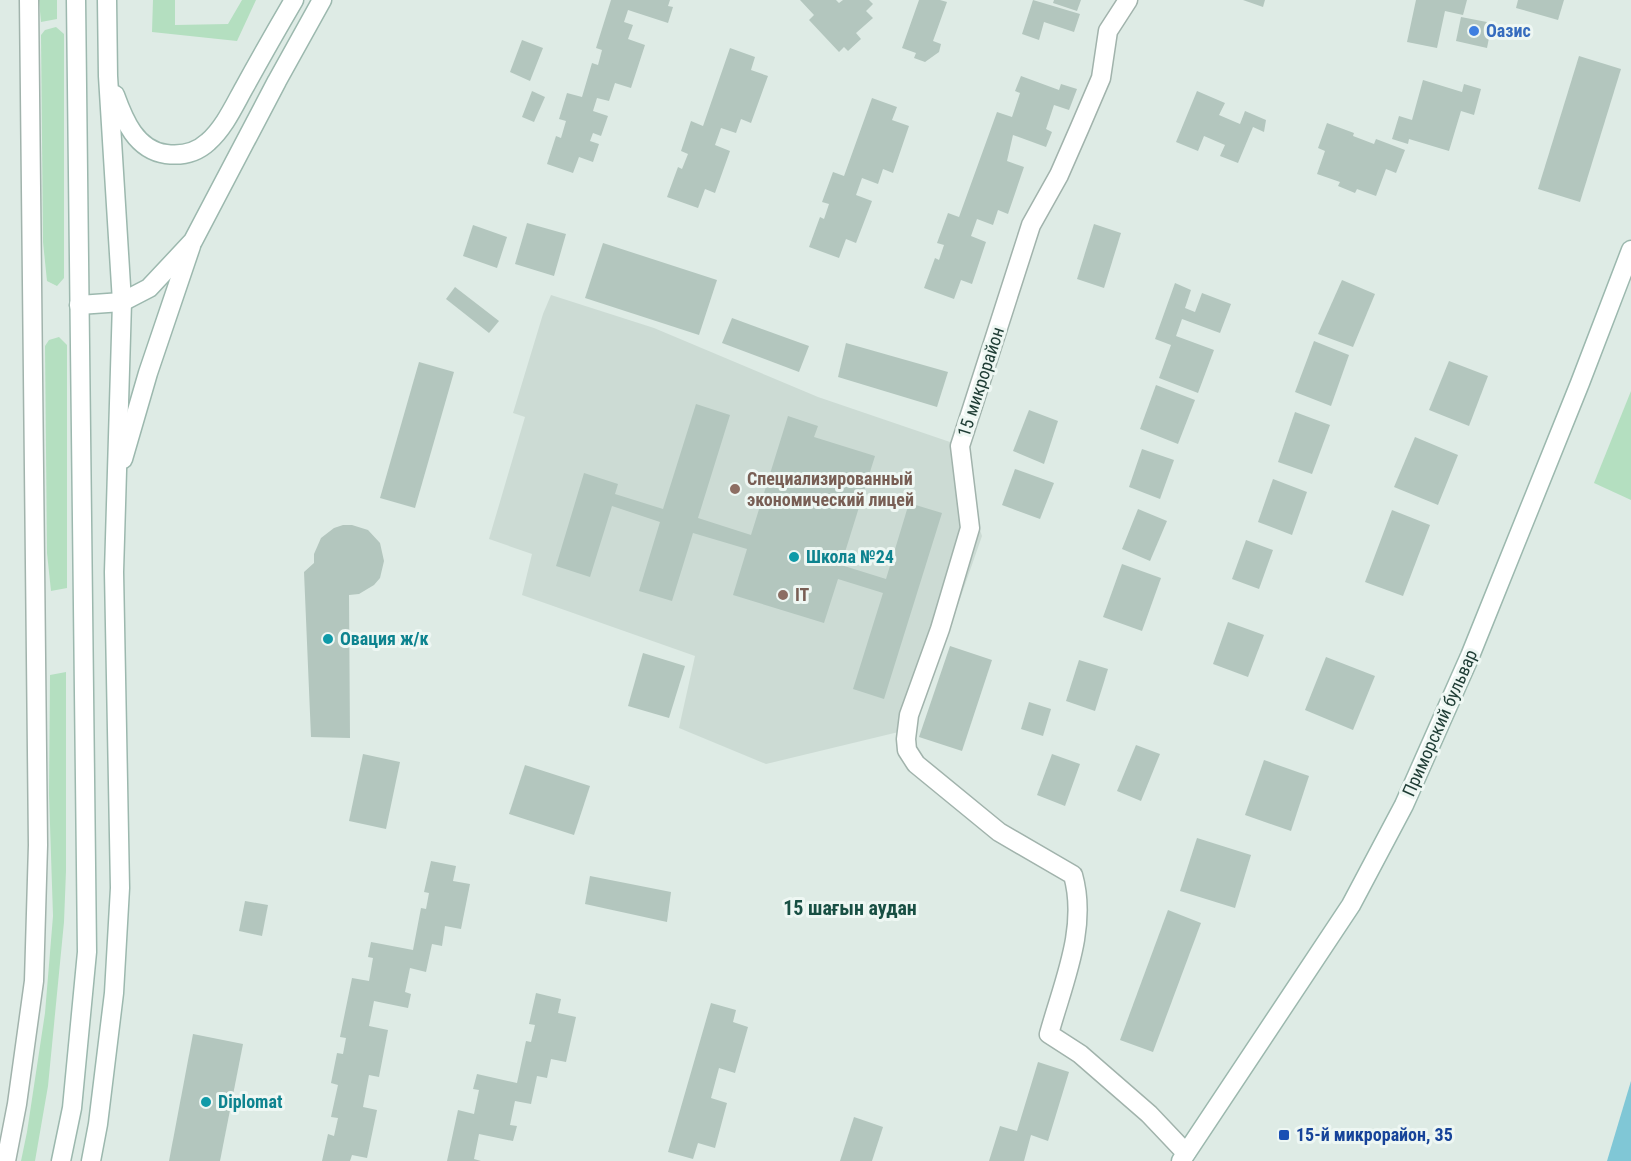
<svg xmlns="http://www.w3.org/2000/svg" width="1631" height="1161" viewBox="0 0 1631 1161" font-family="'Roboto Condensed',sans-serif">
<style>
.built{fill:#ccdbd4}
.green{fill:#b4dfc0}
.water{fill:#80c7d6}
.building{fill:#b3c6be}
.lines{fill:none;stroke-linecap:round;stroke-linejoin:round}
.street-casing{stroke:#a1b3ac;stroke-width:21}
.secondary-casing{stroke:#9cb8ae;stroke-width:21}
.street{stroke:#fff;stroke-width:18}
.secondary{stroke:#fff;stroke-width:18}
.shop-dot{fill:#3f7fe0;stroke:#eef7f3;stroke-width:2}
.education-dot{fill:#8d6e63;stroke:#eef7f3;stroke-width:2}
.culture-dot{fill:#0f9aa8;stroke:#eef7f3;stroke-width:2}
.transit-dot{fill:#1a4fb4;stroke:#eef7f3;stroke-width:2}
.labels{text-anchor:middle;stroke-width:6;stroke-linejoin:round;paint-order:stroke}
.shop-label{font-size:18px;font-weight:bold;fill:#366cbe;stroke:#eef7f3;text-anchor:start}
.street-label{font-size:18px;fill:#1e3c34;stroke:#eef7f3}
.education-label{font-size:18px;font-weight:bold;fill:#785e54;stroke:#eef7f3;text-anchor:start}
.culture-label{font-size:18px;font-weight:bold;fill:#0d838f;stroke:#eef7f3;text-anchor:start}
.transit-label{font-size:18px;font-weight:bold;fill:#164399;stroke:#eef7f3;text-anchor:start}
.neighbourhood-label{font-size:20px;font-weight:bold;fill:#184f43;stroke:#eef7f3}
</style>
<rect width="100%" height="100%" fill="#deebe5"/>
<polygon class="built" points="551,295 654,328 818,397 950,442 982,536 915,728 766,764 679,728 695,656 522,595 532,554 489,539 525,417 513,413 543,314"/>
<g class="green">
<polygon points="39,0 57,0 57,19 41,22"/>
<polygon points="153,0 175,0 175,25 228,24 242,0 256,0 237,41 152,32"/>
<polygon points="56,27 64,34 64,278 57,286 47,281 43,242 41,35 45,30"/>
<polygon points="59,337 67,345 67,588 51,591 47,553 45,346 49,340"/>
<polygon points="1631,391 1631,500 1594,483"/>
<polygon points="66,672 66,871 64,922 48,1086 35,1161 21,1161 27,1132 45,1013 53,916 49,794 50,675"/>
</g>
<polygon class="water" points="1631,1081 1631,1161 1607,1161"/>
<g class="building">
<polygon points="611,0 670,0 668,6 673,7 668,23 628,10 624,22 633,25 628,39 645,45 631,88 615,83 609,101 597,98 593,111 608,116 601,136 593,133 590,141 599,144 593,162 579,157 573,173 547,164 556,136 561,138 566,121 559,119 567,93 582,97 592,63 598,65 602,50 596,48"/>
<polygon points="800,0 836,0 839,3 843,0 869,0 873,4 866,11 873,18 856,33 861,39 848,51 844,47 839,52 809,20 814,15"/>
<polygon points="919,0 940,0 947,2 933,41 941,44 939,52 925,62 914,58 916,53 902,48"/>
<polygon points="1033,0 1080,14 1074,32 1044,22 1039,40 1022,34"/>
<polygon points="1054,0 1081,0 1077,11 1053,3"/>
<polygon points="1243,0 1265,0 1263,7"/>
<polygon points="1416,0 1467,0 1463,15 1445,11 1437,48 1407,42"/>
<polygon points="1518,0 1564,0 1558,20 1516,8"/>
<polygon points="1461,17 1492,23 1487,48 1456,41"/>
<polygon points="522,40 543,48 530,81 510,72"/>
<polygon points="730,48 755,57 751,70 768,76 751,123 741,119 736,133 721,128 715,145 730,151 715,193 705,189 698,208 667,197 678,167 682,169 688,154 681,151 691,121 703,126"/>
<polygon points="1579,56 1621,69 1580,202 1538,189"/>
<polygon points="1021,76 1059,90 1061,84 1077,89 1069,110 1054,105 1046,129 1052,132 1046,147 1013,135 1007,161 1024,167 1008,214 998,210 993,225 977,219 971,236 986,242 972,284 961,280 954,299 924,288 935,258 939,260 944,245 937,243 948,213 959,217 997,112 1012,117 1020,93 1015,91"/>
<polygon points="1423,80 1462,92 1464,84 1481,89 1474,115 1461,111 1449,151 1409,139 1408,144 1392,139 1399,116 1412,120"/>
<polygon points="532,91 545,97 534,122 522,117"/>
<polygon points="1197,91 1225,103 1219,115 1240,124 1245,111 1266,120 1264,132 1253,127 1238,163 1220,156 1225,145 1204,136 1198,151 1176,142"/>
<polygon points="872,98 897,107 892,120 909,126 893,173 883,169 878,184 862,178 856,195 872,201 856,243 846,239 839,258 809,247 820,217 824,219 829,204 822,202 833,172 844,176"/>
<polygon points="1327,123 1354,133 1353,136 1374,144 1376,139 1405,150 1396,173 1386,169 1376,196 1357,189 1355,193 1338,186 1340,182 1317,174 1325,151 1318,148"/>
<polygon points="527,223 566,234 554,276 515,264"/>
<polygon points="1094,224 1121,233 1104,288 1077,279"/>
<polygon points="473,225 507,237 497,268 463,256"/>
<polygon points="603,243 717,280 699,335 585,298"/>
<polygon points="1342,280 1375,294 1353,347 1318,334"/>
<polygon points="1175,283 1191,290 1185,308 1195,312 1202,293 1231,304 1220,333 1182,319 1176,336 1214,350 1198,393 1159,378 1171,345 1155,339"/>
<polygon points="455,287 499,321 489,333 446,299"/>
<polygon points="732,318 809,346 799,372 722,343"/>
<polygon points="1314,341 1349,355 1331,406 1295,392"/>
<polygon points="846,343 948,372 937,407 838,377"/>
<polygon points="1449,361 1488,376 1469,426 1429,410"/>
<polygon points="419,362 454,372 415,508 380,498"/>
<polygon points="1156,385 1195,400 1178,444 1140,429"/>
<polygon points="696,404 730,415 698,518 751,535 788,416 818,426 814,437 875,456 841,565 886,579 909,503 942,513 884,699 853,689 883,593 838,579 824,623 733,595 747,549 693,533 672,601 639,591 660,522 612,506 590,577 556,566 584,473 618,484 615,494 663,509"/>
<polygon points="1029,410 1058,421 1044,464 1013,451"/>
<polygon points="1295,412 1330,425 1312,474 1278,462"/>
<polygon points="1415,437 1458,455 1438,505 1394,487"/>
<polygon points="1142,449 1174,460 1160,499 1129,487"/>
<polygon points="1015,469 1054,483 1040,519 1002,505"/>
<polygon points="1273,479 1307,492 1292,535 1258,522"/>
<polygon points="1138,509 1167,521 1150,561 1122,549"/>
<polygon points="1392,510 1430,525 1403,596 1365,582"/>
<polygon points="343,525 352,525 368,530 380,543 384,561 380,578 374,585 359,594 349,595 350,738 311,737 304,572 314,563 314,554 321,538 334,528"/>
<polygon points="1246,540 1273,550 1259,589 1232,579"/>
<polygon points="1122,564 1161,578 1142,631 1103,617"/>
<polygon points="1228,622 1264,635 1248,677 1213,664"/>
<polygon points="950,646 992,660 962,751 919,737"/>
<polygon points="643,653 685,666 669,718 628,706"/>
<polygon points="1326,657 1375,676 1353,730 1305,710"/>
<polygon points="1079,660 1108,669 1095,711 1066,701"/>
<polygon points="1029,702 1051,709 1043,736 1021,729"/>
<polygon points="1136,745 1160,754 1141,801 1117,791"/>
<polygon points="363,754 400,762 386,829 349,821"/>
<polygon points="1052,754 1080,764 1065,806 1037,795"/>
<polygon points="1264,760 1309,776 1291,831 1245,815"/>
<polygon points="525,765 590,786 574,835 509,814"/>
<polygon points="1197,838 1251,855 1235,908 1180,891"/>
<polygon points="431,861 456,866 453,881 470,884 461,929 445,926 442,946 432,944 426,972 410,968 405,992 411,994 408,1008 374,1001 369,1026 388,1030 379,1077 369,1075 363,1107 377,1110 367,1158 352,1155 350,1161 322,1161 328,1134 334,1136 338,1118 331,1117 338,1085 331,1083 337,1053 343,1054 346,1038 340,1037 352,978 369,981 373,958 368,957 371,942 413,950 421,908 426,909 429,893 424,892"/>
<polygon points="590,876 671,892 667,922 585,904"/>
<polygon points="245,901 268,905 262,936 239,931"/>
<polygon points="1168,910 1201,923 1153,1052 1120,1040"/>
<polygon points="536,993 561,999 558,1013 576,1017 566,1062 551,1059 547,1078 537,1076 531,1104 515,1101 510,1125 517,1126 513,1141 479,1134 474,1159 481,1161 447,1161 458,1110 474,1114 479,1090 473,1089 477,1074 517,1083 526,1041 531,1042 535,1025 529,1024"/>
<polygon points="711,1003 736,1010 733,1022 748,1027 735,1073 719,1068 711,1098 727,1103 715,1148 698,1143 693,1159 668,1152"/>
<polygon points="193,1034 243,1044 220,1161 169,1161"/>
<polygon points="1038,1062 1069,1072 1048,1141 1031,1135 1024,1161 989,1161 1000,1126 1017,1131"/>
<polygon points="854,1117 883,1127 872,1161 840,1161"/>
</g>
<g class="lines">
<g class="street-casing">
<g id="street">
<path d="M 1128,0 L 1108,31 L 1101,78 L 1080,127 L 1059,175 L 1031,225 L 960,446 L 970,528 L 940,629 L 909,715 L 906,739 L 907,750 L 916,764 L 999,832 L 1073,875 C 1088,928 1063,983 1049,1034 L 1080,1054 L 1149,1114 L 1186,1153"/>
<polyline points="6,1161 17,1104 34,981 38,845 29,0"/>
</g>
</g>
<g class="secondary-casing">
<g id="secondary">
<path d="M 115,95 C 124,120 136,150 166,154 C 181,156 196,153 208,142 C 224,128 234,106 244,88 C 260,59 277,29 294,0"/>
<polyline points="79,305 122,302 149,288 193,241 277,81 322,0"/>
<polyline points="123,459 148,373 191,246"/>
<polyline points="61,1161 72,1108 87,952 76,0"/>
<polyline points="91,1161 98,1124 114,993 120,888 114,572 122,302 108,76 107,0"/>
<polyline points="1181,1161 1351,905 1404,805 1470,656 1580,383 1631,250"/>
</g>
</g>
<use href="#street" class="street"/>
<use href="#secondary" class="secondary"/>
</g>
<circle class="shop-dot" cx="1474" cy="31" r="6"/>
<g class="education-dot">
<circle cx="735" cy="489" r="6"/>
<circle cx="783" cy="595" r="6"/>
</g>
<g class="culture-dot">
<circle cx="794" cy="557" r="6"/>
<circle cx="328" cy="639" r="6"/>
<circle cx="206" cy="1102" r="6"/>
</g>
<rect class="transit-dot" x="1278" y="1129" width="12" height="12" rx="3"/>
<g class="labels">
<g class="shop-label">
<text x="1486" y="37">Оазис</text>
</g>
<g class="street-label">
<text transform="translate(981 382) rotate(-72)" y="6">15 микрорайон</text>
<text transform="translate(1440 723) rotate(-66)" y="6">Приморский бульвар</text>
</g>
<g class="education-label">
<text x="747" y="485">Специализированный<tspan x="747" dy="21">экономический лицей</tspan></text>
<text x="795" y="601">IT</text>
</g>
<g class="culture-label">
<text x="806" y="563">Школа №24</text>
<text x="340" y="645">Овация ж/к</text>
<text x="218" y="1108">Diplomat</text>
</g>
<g class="transit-label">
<text x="1296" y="1141">15-й микрорайон, 35</text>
</g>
<g class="neighbourhood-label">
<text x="850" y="915">15 шағын аудан</text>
</g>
</g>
</svg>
